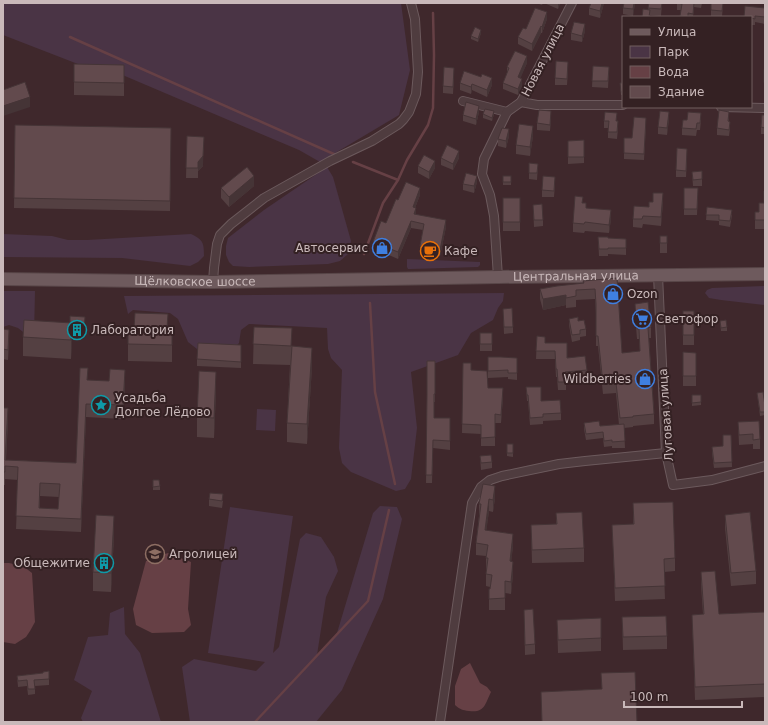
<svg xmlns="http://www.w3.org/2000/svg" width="768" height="725" viewBox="0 0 768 725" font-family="'DejaVu Sans',sans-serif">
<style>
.green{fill:#4a3445}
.water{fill:#664045}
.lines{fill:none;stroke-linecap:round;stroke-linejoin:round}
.stream{stroke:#664045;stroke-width:2.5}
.street-casing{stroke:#6c5a5d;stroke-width:10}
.primary-casing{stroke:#584648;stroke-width:14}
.street{stroke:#4f3c3f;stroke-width:8}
.primary{stroke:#6e5a5d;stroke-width:12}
.wall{fill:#544042;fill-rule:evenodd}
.shaded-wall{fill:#453436}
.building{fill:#624a4d;stroke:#453436;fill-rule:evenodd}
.labels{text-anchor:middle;stroke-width:4;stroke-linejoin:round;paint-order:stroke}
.street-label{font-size:12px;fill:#c9b9ba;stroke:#342123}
.poi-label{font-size:12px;fill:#c9b9ba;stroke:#342123;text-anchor:start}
</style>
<rect width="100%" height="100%" fill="#3f282c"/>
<g class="green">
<polygon points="3,3 401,3 410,70 399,115 320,162 299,150 99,65 83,66 3,35"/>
<polygon points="327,167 333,177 351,241 348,254 340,261 328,264 249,267 233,266 229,262 226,255 226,246 228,238 264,210"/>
<path d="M 3,234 L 52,236 L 68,240 L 87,240 L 191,234 C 203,240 204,242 204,256 L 198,262 L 190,266 L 122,258 L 3,257 Z"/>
<polygon points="407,259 480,262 480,265 478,267 411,269 408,269 407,267"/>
<polygon points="765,286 765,305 721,300 709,298 705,293 707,290 712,288"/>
<polygon points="3,291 35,291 34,336 27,335 18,328 9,325 3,327"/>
<polygon points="504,293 503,301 498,308 493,320 471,333 458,355 411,372 417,428 411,479 405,489 396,491 351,472 342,463 339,448 342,370 331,358 328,349 327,328 249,324 241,330 239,343 234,348 197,349 188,342 178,319 170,313 133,310 128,314 124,296"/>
<polygon points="257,409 276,410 275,431 256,430"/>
<polygon points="380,506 397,507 402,519 383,599 342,690 316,722 190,722 182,667 194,659 256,671 265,662 208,653 230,507 293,516 273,653 279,647 300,539 306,533 321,537 334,557 338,571 326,597 317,655 337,633 373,513"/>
<polygon points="124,607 125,634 140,653 161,722 83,722 81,718 92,691 74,680 88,637 108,635 110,613"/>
</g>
<g class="water">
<polygon points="168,553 191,562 188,609 191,625 184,632 152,633 136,625 133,609 146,561"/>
<polygon points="3,563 9,563 23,566 32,573 35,622 30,631 26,637 15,644 3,642"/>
<path d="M 470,663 L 480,683 L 487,687 L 491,692 C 485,704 485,713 469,711 C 462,710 461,710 455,705 L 455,686 L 461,669 Z"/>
</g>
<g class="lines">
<g class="stream">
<polyline points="70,37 336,155"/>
<polyline points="353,162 398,180"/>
<polyline points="364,254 383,203 398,180 407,160 428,125 433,108 434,55 433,13"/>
<polyline points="370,303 375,392 395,484"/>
<polyline points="255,722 368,601 389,510"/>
</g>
<g class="street-casing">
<g id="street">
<polyline points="463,101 507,112"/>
<polyline points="521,102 537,105 623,105"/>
<polyline points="721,107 765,108"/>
<polyline points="507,112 521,102 572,3"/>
<polyline points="658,275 666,453 673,485 712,480 765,466"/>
<polyline points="498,277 494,216 490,195 482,174 484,159 507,112"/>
<polyline points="213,282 214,268 217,244 220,235 231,224 264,198 330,161 372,141 399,124 403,120 409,112 416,94 418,72 415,19 411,3"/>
<polyline points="440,722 472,503 481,487 490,480 502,476 559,464 585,461 666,453"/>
</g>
</g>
<g class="primary-casing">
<g id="primary">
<path id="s1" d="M 3,279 L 213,282 L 387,279 L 498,277 L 765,274"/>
</g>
</g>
<use href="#street" class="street"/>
<use href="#primary" class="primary"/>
</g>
<g class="wall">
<polygon points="536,3 543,3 542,5"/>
<polygon points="544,3 560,3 558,9"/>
<polygon points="604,3 600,18 589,15 589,8"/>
<polygon points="635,3 633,16 623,14 623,8"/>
<polygon points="649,3 662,3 661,16 650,15 650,17 642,17 648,10"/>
<polygon points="677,3 702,3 701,8 694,7 693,17 680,17 681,10 677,10"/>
<polygon points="723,3 722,17 711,16 711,10"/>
<polygon points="765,8 765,24 755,22 755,25 751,25 751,17"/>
<polygon points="547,19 542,33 541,33 532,51 518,44 518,37 526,29"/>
<polygon points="585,31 582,42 571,40 571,33"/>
<polygon points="481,33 478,42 471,39 471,36"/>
<polygon points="527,63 520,78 522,86 518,95 503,89 503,83 507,73 507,67"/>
<polygon points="74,64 124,65 124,96 74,95"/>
<polygon points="593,66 609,67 608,88 592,87"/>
<polygon points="568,69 567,85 555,85 555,78"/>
<rect x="764" y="70" width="1" height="19"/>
<polygon points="454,74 453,94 443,93 443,86"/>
<polygon points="460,83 492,85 487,97 472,90 471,94 460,90"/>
<polygon points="620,83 623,83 623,95 621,95"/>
<polygon points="479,112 476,125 463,121 463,115"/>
<polygon points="483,114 494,114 492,121 483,118"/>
<polygon points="765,115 765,134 761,134 761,127"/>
<polygon points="551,118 550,131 537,130 537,123"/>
<polygon points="729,118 729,121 730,128 729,136 717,135 717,128"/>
<polygon points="669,119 667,135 658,134 658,127"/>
<polygon points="687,120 701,120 700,130 697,130 696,136 682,135 682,128"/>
<polygon points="604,121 617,121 618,128 617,139 608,138 608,128 604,128"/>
<polygon points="646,124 644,160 624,159 624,138 632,138"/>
<polygon points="15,125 171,128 170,211 14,208"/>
<polygon points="187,136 203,166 198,171 198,178 186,178"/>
<polygon points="509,136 506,148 498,146 498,139"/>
<polygon points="533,136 530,156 516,154 516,145"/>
<polygon points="584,140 584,163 568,164 568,141"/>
<polygon points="687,156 686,177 676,177 676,170"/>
<polygon points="441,158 459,158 453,170 441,165"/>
<polygon points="529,163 538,164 537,180 529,179"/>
<polygon points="418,166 435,168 429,179 418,173"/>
<polygon points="702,171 702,186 693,186 692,172"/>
<rect x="503" y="176" width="8" height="9"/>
<polygon points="477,182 474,193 463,190 463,184"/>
<polygon points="555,183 554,197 542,197 542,190"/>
<polygon points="254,186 229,207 221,198 221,188"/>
<polygon points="684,188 698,188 697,215 684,215"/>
<polygon points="765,191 765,229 755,229 755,220 764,203"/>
<polygon points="420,195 415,208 416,215 446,227 440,256 420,253 420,246 423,230 411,228 398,259 373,248 373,242 386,223 398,200"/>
<rect x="503" y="198" width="17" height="33"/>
<polygon points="663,202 661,226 643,224 642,228 633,227 633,219 649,207"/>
<polygon points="583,203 586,208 611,219 609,233 585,231 584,233 573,232 573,223"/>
<polygon points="533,205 543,220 543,226 534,227"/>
<polygon points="707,207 732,215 730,227 719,225 719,221 706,220"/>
<rect x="660" y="236" width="7" height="17"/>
<polygon points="598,237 608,238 626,239 626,255 608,254 608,256 599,256"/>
<polygon points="617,278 622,353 640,351 639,339 637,339 635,314 635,304 651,327 651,338 649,338 654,414 654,424 633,426 633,427 624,428 625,448 612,448 612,446 604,447 603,438 586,440 584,429 584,423 600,426 619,425 616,393 603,394 598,346 596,346 596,314 595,299 576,300 576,307 566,308 566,305 543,310 540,299 540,289"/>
<polygon points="503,309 513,327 513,333 504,334"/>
<rect x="683" y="311" width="11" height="34"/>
<polygon points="569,319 578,321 586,329 586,336 580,337 580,340 572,342 569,325"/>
<polygon points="720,321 727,327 727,331 721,331"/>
<polygon points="70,323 85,323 84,337 72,336 71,359 23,356 23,337"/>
<polygon points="128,327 172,328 172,362 128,361"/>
<polygon points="254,327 292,346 312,367 307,444 287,442 287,423 290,365 253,364"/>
<polygon points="3,329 9,340 8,360 3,359"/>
<rect x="480" y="333" width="12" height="18"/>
<polygon points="537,336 545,343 587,370 587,378 566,380 566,390 558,390 557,377 556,377 555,359 536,359"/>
<polygon points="241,352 241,368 197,366 197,359"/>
<polygon points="683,352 696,353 696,386 683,386"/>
<polygon points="488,357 517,365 517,380 508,379 508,377 488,378"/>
<polygon points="435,361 435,402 434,402 434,418 450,418 450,450 433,448 432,483 426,483 427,398"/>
<polygon points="463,363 471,370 488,388 503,397 501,423 495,423 495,446 481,446 481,434 462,433"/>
<path d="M 88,380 L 125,383 L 123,419 L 86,417 L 81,532 L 16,529 L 18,480 L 5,479 L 5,485 L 3,485 L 3,408 L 8,421 L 6,460 L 76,463 ZM 40,496 L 59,497 L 58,509 L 40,508 Z"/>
<polygon points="526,387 541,401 561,413 561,420 543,421 543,424 530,425 528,401 527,401"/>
<polygon points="216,391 214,438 197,437 197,417"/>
<polygon points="757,393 765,406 765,415 760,416"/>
<polygon points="692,395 701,395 701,405 692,406"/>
<polygon points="738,422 760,439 760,449 753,449 753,444 739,445"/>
<polygon points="731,435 732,467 714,468 712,453 712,447 723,446"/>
<polygon points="507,444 513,444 513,457 507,456"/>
<polygon points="480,456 492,462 492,468 481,470"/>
<polygon points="153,480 160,486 160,490 153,490"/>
<polygon points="483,484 495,498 493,512 489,511 486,531 513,546 511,562 513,574 511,594 505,593 505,610 489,610 489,589 490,589 490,587 486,586 486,556 476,555 476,543 479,516 479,504"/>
<polygon points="209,499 223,501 222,508 209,506"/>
<polygon points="633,503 675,558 675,571 664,572 665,599 615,601 612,525 633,524"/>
<polygon points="556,513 584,548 584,562 532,563 531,525 556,524"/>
<polygon points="725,515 756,571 756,584 731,586 725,528"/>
<polygon points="114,535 111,592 93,591 93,572"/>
<polygon points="701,572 719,614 765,612 765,697 695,700 692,615 703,614 701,585"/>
<polygon points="524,610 535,644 535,654 525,655"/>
<polygon points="622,617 667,636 667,649 623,650"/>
<polygon points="557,620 601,638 601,651 558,653"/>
<polygon points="49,671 49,685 35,686 35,694 28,695 27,686 18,687 17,676 43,673"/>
<polygon points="601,673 637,722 542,722 541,692 602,689"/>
</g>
<g class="shaded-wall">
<polygon points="558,3 560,3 558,9"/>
<polygon points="602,3 604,3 600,18 600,11"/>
<polygon points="634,3 635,3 633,16 633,9"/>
<polygon points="547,12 547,19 542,33 542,27"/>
<polygon points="585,24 585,31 582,42 582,36"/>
<polygon points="541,26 541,33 532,51 532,44"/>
<polygon points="481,30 481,33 478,42 478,39"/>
<polygon points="527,56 527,63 518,84 518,77"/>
<polygon points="492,78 492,85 487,97 487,90"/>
<polygon points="522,79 522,86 518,95 518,89"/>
<polygon points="472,84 472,90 471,94 471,87"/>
<polygon points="30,97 30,107 3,116 3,106"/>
<polygon points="479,106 479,112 476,125 476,119"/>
<polygon points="494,111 494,114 492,121 492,118"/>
<polygon points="551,111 551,118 550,131 550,125"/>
<polygon points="669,112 669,119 667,135 667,128"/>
<polygon points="533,126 533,136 530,156 530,147"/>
<polygon points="509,129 509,136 506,148 506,141"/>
<polygon points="204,137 203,166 198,171 198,178 198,162"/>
<polygon points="459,151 459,158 453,170 453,164"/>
<polygon points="435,161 435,168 429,179 429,172"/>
<polygon points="254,176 254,186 229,207 229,197"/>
<polygon points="477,176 477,182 474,193 474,186"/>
<polygon points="420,188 420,195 413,213 413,207"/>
<polygon points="663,193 663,202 661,226 661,217"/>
<polygon points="416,208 416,215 414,214"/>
<polygon points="611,210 611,219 609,233 609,225"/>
<polygon points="446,220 446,227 440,256 440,250"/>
<polygon points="411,221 411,228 398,259 398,252"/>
<polygon points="566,295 566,305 543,310 543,299"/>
<polygon points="72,323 72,342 71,359 71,340"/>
<polygon points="9,330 9,340 8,360 8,350"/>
<polygon points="312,348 312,367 307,444 307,424"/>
<polygon points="125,370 125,383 123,419 123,405"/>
<polygon points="216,372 216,391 214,438 214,418"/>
<polygon points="503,388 503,397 501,423 501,415"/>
<polygon points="86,404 86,417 81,532 81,519"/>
<polygon points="8,408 8,421 5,466"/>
<polygon points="40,483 40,496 39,517 39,508"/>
<polygon points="495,486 495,498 493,512 493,500"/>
<polygon points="489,499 489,511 485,542 485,530"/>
<polygon points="114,516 114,535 111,592 111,573"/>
<polygon points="513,534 513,546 510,573 510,561"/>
<polygon points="513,562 513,574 511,594 511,582"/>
</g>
<g class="building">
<polygon points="591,3 602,3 600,11 589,8"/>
<polygon points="624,3 634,3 633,9 623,8"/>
<polygon points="649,3 662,3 661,9 648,8"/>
<polygon points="677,3 694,3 693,14 688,13 688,17 680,16 682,4"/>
<polygon points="711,3 723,3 722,11 711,10"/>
<polygon points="745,6 765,8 765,17 755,16 755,19 751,18 751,17 744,17"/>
<polygon points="535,8 547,12 542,27 541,26 532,44 518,37 523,28 526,29"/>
<polygon points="643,9 650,10 649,17 642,17"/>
<polygon points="574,22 585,24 582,36 571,33"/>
<polygon points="475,27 481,30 478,39 471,36"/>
<polygon points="515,51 527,56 518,77 522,79 518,89 503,83 509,68 507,67"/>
<polygon points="556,61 568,62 567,79 555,78"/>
<polygon points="74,64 124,65 124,83 74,82"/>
<polygon points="593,66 609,67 608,81 592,81"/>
<polygon points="444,67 454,68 453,87 443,86"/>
<rect x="764" y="70" width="1" height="12"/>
<polygon points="464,71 481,77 482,74 492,78 487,90 472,84 471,87 460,83"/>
<polygon points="25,82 30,97 3,106 3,90"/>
<polygon points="620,83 623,83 623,92 621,92"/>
<polygon points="466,102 479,106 476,119 463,115"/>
<polygon points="485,109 494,111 492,118 483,114"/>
<polygon points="539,110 551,111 550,125 537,123"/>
<polygon points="719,110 729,112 728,121 730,122 729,130 717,128"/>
<polygon points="660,111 669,112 667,128 658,127"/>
<polygon points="605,112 617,113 616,121 618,121 617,132 608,132 609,121 604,121"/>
<polygon points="688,112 701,113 700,123 697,123 696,129 682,128 683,120 687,120"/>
<polygon points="762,115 765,115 765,128 761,127"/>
<polygon points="634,117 646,118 644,154 624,153 624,138 632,138"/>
<polygon points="519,124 533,126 530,147 516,145"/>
<polygon points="15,125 171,128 170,201 14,198"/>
<polygon points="502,128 509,129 506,141 498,139"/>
<polygon points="187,136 204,137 203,156 198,162 198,168 186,168"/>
<polygon points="584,140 584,157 568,157 568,141"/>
<polygon points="447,145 459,151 453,164 441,158"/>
<polygon points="677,148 687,149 686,171 676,170"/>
<polygon points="424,155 435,161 429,172 418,166"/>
<polygon points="529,163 538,164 537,173 529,173"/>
<polygon points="247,167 254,176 229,197 221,188"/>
<polygon points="702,171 702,179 693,180 692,172"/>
<polygon points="466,173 477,176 474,186 463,184"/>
<rect x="503" y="176" width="8" height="6"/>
<polygon points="543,176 555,177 554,191 542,190"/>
<polygon points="406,182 420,188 413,207 416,208 414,214 446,220 440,250 420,246 424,224 411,221 398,252 373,242 381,221 386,223 396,199 398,200"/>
<polygon points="684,188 698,188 697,209 684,209"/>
<polygon points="764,191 765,220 755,220 755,212 759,212 759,203 764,203"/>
<polygon points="653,193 663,193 661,217 643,216 642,219 633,219 634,206 649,207 649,202 653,202"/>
<polygon points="575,196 583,197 582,203 586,203 586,208 611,210 609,225 585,222 584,224 573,223"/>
<rect x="503" y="198" width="17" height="24"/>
<polygon points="542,204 543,220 534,220 533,205"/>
<polygon points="707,207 732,210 730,221 719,220 719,215 706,215"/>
<rect x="660" y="236" width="7" height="7"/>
<polygon points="598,237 608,237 608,238 626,239 626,248 608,248 608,249 599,249"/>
<polygon points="617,278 622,353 640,351 639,329 637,329 635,304 648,302 651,327 648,328 654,414 633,416 633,417 620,418 616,383 603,384 598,336 596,336 596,304 595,289 576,290 576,296 566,298 566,295 543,299 540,289 557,286 584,283 583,281"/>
<polygon points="512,308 513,327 504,327 503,309"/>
<rect x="683" y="311" width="11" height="24"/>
<polygon points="135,313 168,314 167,328 172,328 172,345 128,344 128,327 134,328"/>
<polygon points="70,316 85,317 84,330 72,329 72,323 70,323"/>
<polygon points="578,317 578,321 584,320 586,329 580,330 580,334 572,335 569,319"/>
<polygon points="24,320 72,323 71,340 23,337"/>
<polygon points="726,320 727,327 721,328 720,321"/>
<polygon points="254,327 292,328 291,346 253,344"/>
<polygon points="3,329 9,330 8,350 3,349"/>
<rect x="480" y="333" width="12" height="11"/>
<polygon points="537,336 545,337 545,343 567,343 567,358 585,356 587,370 565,372 566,382 558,382 557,369 556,369 555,351 536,351"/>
<polygon points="198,343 241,345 241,362 197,359"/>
<polygon points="292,346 312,348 307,424 287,423"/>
<polygon points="683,352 696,353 696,376 683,376"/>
<polygon points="488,357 501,357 517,358 517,373 508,373 508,370 488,371"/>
<polygon points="427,361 435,361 435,394 434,394 434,418 450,418 450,441 433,440 432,475 426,475 427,394"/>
<polygon points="463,363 471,363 471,370 487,371 488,388 503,388 501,415 495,414 495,437 481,438 481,425 462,424"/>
<path d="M 80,368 L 88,368 L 87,380 L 109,381 L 110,369 L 125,370 L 123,405 L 86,404 L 81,519 L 16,516 L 18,467 L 5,466 L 5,472 L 3,472 L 3,408 L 8,408 L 5,460 L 76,463 ZM 40,483 L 60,484 L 58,509 L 39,508 Z"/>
<polygon points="199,371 216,372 214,418 197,417"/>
<polygon points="526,387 541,387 541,401 560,400 561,413 543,414 543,417 530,418 528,395 527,395"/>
<polygon points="763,392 765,406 765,412 760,412 757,393"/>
<polygon points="692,395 701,395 701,402 692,403"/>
<polygon points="599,421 600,426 624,424 625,441 612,442 612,440 604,441 603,432 586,434 584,423"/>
<polygon points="759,421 760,439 753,440 753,434 739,435 738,422"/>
<polygon points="723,435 731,435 732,462 714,463 712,447 723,446"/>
<rect x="507" y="444" width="6" height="9"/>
<polygon points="491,455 492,462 481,463 480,456"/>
<polygon points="153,480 159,480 160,486 153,487"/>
<polygon points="483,484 495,486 493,500 489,499 485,530 513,534 510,561 513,562 511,582 505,581 505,598 489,599 489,589 490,589 492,575 486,574 488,558 486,558 488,545 476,543 481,504 479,504"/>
<polygon points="210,493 223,494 222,501 209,499"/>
<polygon points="673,502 675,558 664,559 665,586 615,588 612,525 634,524 633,503"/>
<polygon points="582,512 584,548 532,550 531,525 557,524 556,513"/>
<polygon points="750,512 756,571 731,573 725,515"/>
<polygon points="96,515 114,516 111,573 93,572"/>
<polygon points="715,571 719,614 765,612 765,684 695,687 692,615 704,614 701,572"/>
<polygon points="533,609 535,644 525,645 524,610"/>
<polygon points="666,616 667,636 623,637 622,617"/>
<polygon points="601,618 601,638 558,640 557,620"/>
<polygon points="49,671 49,679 34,680 35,689 28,689 27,680 18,681 17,676 43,673 43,672"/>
<polygon points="635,672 637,722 542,722 541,692 602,689 601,673"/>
</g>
<defs>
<g id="shop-ring" transform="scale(1)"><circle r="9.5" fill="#342123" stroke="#3f7fe0" stroke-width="1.5"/><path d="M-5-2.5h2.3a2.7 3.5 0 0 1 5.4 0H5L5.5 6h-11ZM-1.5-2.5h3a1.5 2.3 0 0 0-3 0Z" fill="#3f7fe0"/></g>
<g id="cafe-ring" transform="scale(1)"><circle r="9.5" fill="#342123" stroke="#e8710a" stroke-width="1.5"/><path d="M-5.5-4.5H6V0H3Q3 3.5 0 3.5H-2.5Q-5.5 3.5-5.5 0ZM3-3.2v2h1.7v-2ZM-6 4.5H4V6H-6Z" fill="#e8710a"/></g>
<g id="supermarket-ring" transform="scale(1)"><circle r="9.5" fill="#342123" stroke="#3f7fe0" stroke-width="1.5"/><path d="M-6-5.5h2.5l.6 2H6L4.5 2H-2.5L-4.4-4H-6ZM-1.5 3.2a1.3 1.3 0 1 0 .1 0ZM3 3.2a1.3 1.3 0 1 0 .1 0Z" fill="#3f7fe0"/></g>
<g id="building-ring" transform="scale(1)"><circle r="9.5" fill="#342123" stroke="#0f9aa8" stroke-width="1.5"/><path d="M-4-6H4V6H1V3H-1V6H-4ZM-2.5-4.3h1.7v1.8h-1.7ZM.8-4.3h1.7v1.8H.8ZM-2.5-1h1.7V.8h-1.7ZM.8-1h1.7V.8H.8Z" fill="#0f9aa8"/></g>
<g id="sight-ring" transform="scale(1)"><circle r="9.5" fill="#342123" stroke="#0f9aa8" stroke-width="1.5"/><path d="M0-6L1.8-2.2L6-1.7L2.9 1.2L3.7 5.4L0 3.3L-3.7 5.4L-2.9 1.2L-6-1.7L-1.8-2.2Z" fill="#0f9aa8"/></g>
<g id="university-ring" transform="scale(1)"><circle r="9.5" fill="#342123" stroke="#8d6e63" stroke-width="1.5"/><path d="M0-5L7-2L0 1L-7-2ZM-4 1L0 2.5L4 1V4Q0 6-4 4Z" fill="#8d6e63"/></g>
</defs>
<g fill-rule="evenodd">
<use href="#shop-ring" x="382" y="248"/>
<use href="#cafe-ring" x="430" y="251"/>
<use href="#shop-ring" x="613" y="294"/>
<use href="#supermarket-ring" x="642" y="319"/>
<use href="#building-ring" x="77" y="330"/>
<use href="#shop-ring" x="645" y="379"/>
<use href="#sight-ring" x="101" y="405"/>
<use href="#university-ring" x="155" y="554"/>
<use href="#building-ring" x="104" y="563"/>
</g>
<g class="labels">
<g class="street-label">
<text transform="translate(543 60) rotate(-63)" y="4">Новая улица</text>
<text dy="4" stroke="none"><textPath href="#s1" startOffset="573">Центральная улица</textPath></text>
<text dy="4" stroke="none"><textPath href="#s1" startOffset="192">Щёлковское шоссе</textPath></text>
<text transform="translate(666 415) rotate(-94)" y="4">Луговая улица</text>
</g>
<g class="poi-label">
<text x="368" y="252" text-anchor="end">Автосервис</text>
<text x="444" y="255">Кафе</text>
<text x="627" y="298">Ozon</text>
<text x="656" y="323">Светофор</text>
<text x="91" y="334">Лаборатория</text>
<text x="631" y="383" text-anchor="end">Wildberries</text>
<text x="115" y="402">Усадьба<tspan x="115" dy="14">Долгое Лёдово</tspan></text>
<text x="169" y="558">Агролицей</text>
<text x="90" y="567" text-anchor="end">Общежитие</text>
</g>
</g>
<rect width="768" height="725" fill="none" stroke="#c9b9ba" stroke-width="8"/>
<rect x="622" y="16" width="130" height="92" fill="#342123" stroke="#705e5f"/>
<rect x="630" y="29" width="20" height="6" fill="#6e5a5d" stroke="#705e5f"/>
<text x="658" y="36" font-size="12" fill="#c9b9ba">Улица</text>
<rect x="630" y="46" width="20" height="12" fill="#4a3445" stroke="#705e5f"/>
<text x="658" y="56" font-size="12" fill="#c9b9ba">Парк</text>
<rect x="630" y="66" width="20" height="12" fill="#664045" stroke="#705e5f"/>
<text x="658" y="76" font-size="12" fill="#c9b9ba">Вода</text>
<rect x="630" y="86" width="20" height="12" fill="#624a4d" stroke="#705e5f"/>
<text x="658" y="96" font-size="12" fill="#c9b9ba">Здание</text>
<path d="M624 701v6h118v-6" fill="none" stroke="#c9b9ba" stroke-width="2"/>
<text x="630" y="701" font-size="12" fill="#c9b9ba" stroke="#342123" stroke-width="3" paint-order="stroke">100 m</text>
</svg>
